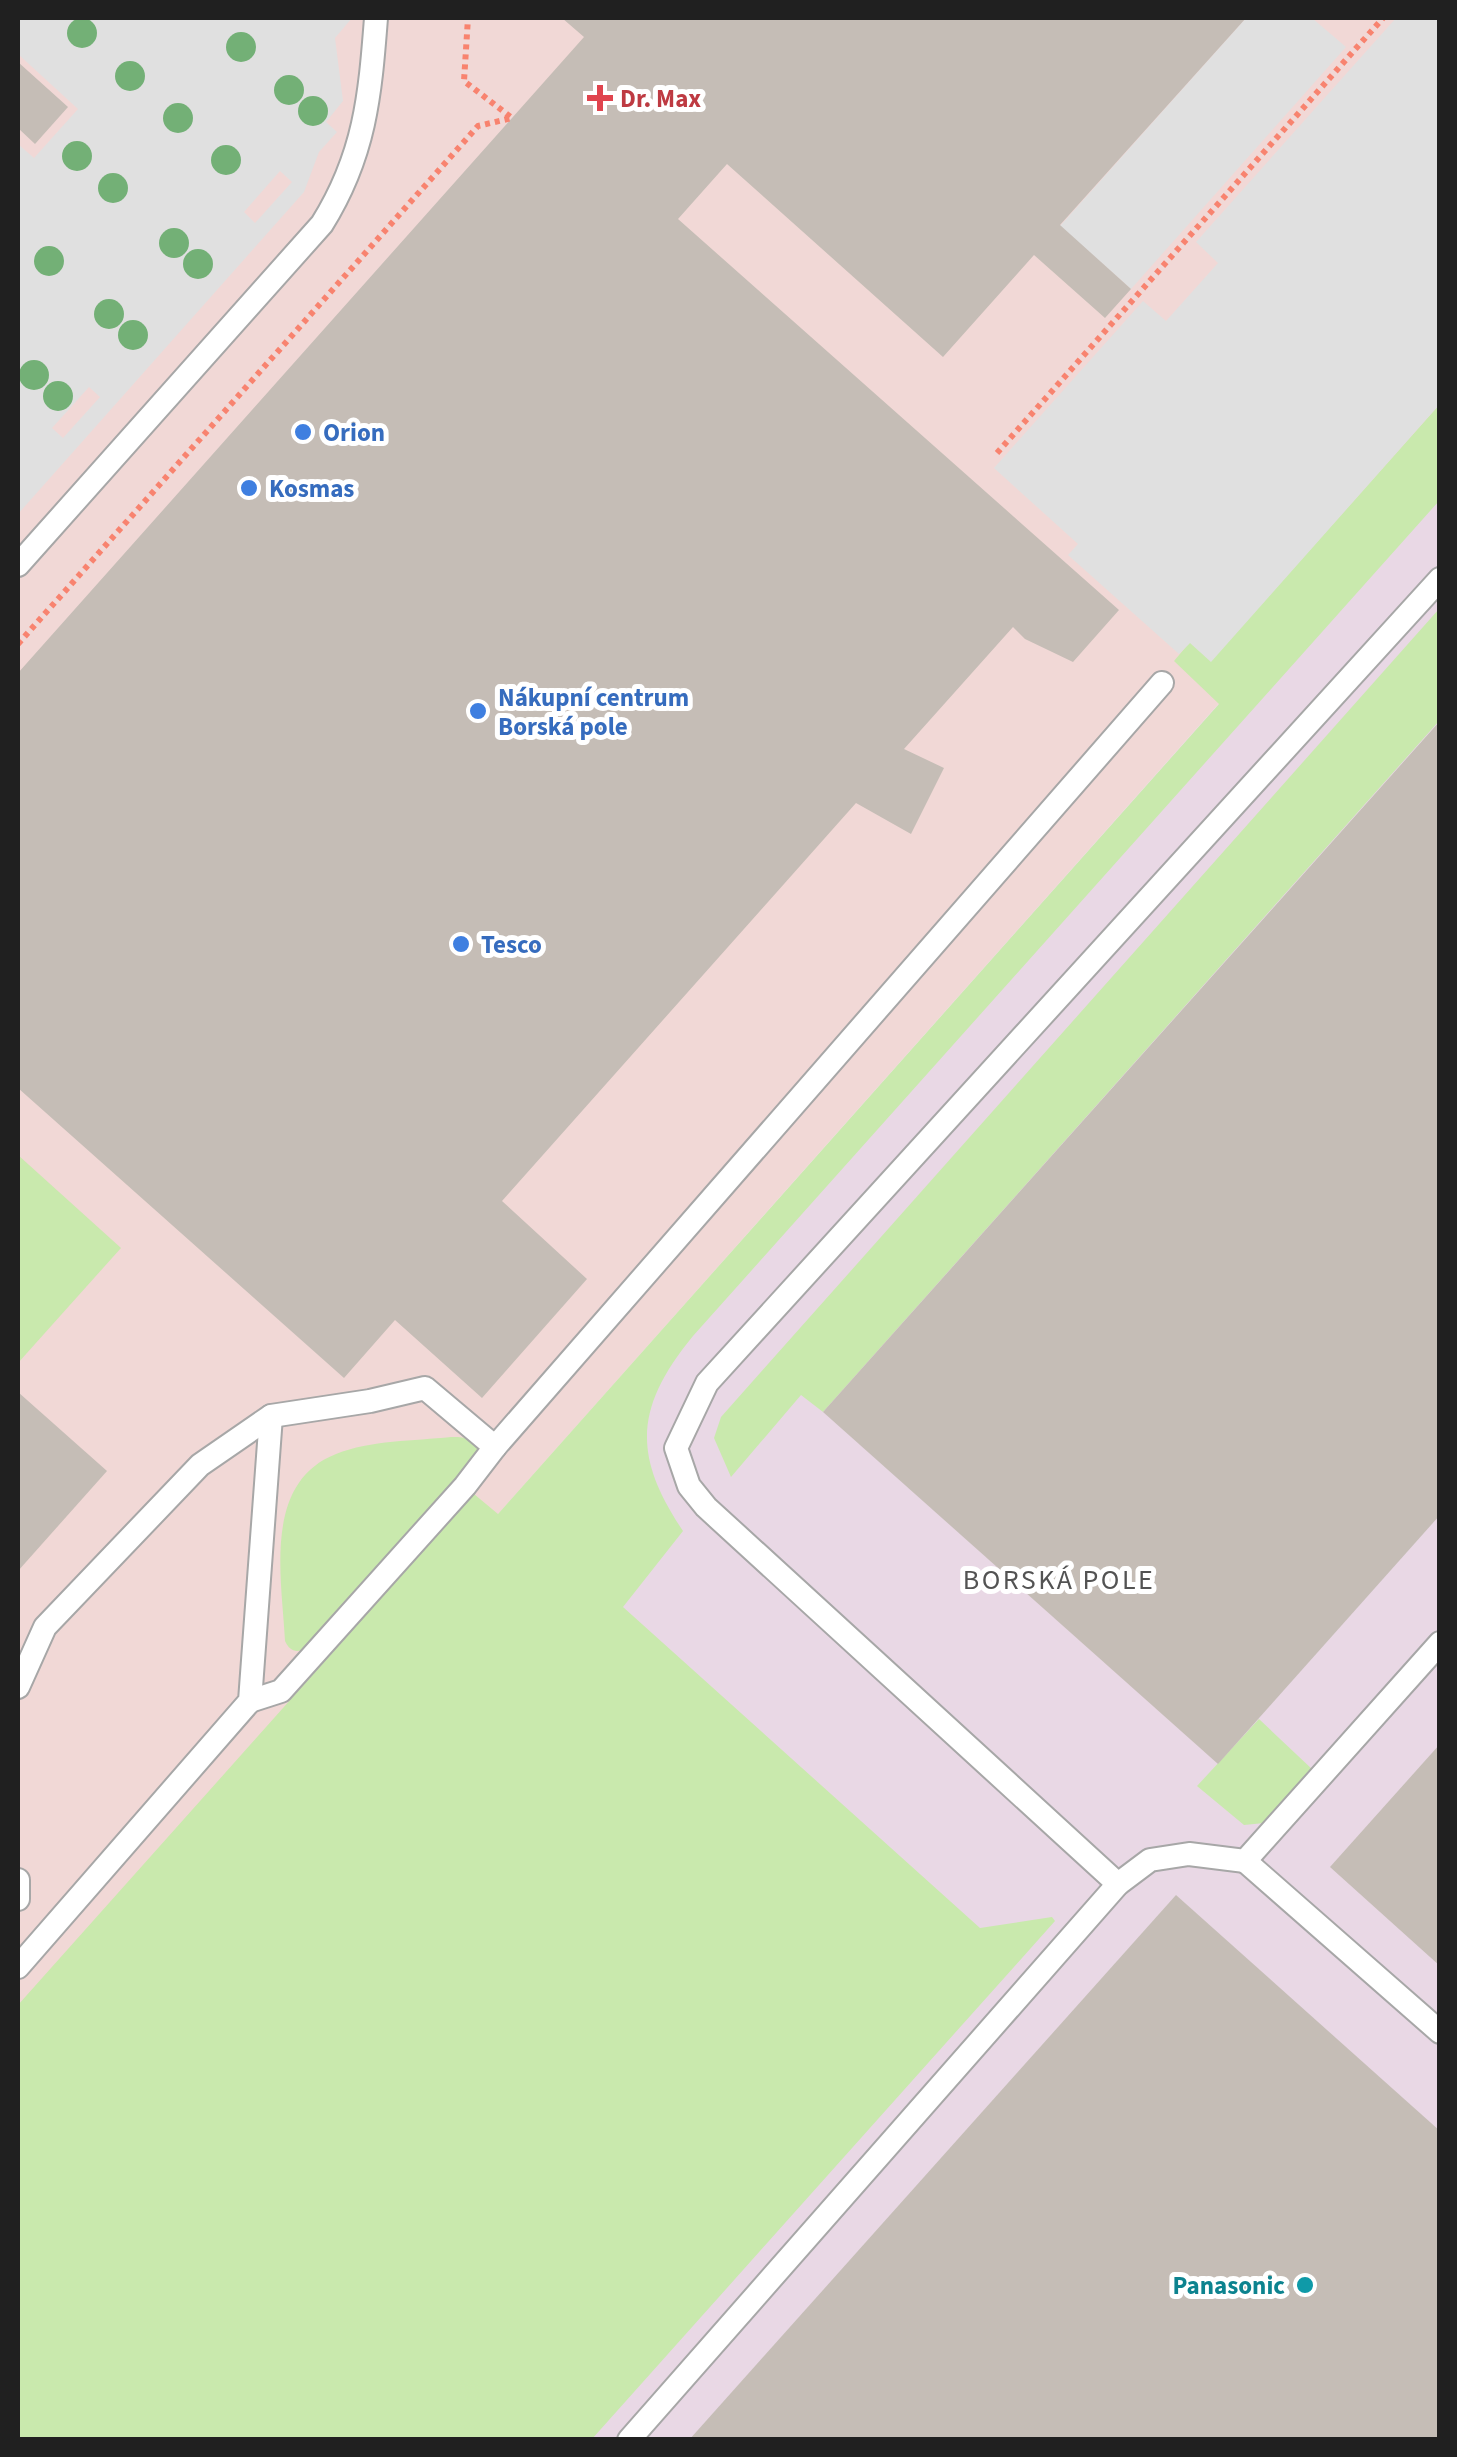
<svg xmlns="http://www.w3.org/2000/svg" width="1457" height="2457" viewBox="0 0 1457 2457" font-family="'Source Sans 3',sans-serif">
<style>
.commercial{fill:#f1d8d6}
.industrial{fill:#e9d8e5}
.grass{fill:#c9e9ad}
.parking{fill:#e0e0e0;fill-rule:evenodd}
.building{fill:#c5bdb6}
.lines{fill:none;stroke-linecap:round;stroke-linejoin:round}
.service-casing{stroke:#a7a7a7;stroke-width:26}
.path{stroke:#f8836f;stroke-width:6;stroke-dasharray:5 5;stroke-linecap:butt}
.service{stroke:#fff;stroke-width:22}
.tree{fill:#73b076}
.health-dot{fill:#e0444e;stroke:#fff;stroke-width:4}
.shop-dot{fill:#3f7fe0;stroke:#fff;stroke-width:4}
.culture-dot{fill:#0f9aa8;stroke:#fff;stroke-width:4}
.labels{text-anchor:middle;stroke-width:10;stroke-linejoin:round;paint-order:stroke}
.health-label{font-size:25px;font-weight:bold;fill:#be3a42;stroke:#fff;text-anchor:start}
.shop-label{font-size:25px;font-weight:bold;fill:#366cbe;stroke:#fff;text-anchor:start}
.culture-label{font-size:25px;font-weight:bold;fill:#0d838f;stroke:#fff;text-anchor:end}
.neighbourhood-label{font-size:28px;letter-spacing:2.5px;fill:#535353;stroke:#fff}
</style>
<rect width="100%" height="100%" fill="#f0ede6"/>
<polygon class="commercial" points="18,18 1439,18 1439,456 18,2054"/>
<polygon class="industrial" points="1439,456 1439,2439 18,2440 18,2055"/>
<g class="grass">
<path d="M 1439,405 L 1439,501 L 693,1336 C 635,1407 632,1455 683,1531 L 623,1607 L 980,1928 L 1052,1917 L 1055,1921 L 592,2439 L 18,2440 L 18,2005 L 474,1494 L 498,1514 L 1219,704 L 1174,661 L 1190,642 L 1211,661 Z"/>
<polygon points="1439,609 1439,721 823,1412 801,1395 731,1477 714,1438 721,1417"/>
<polygon points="18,1155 121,1248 18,1363"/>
<path d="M 451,1437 C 464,1437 472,1437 479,1450 L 474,1459 L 306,1649 C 295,1653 290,1651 285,1641 C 282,1579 262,1483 336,1454 C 371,1440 414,1441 451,1437 Z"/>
<polygon points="1259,1719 1313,1770 1264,1823 1244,1825 1197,1786"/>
</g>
<g class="parking">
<path d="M 18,18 L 352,18 L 335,38 L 343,101 L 326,122 L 337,132 L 319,152 L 304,192 L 18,514 L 18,144 L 34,158 L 78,109 L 18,54 ZM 280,171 L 292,182 L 255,223 L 244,212 ZM 89,387 L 100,397 L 63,438 L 52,428 Z"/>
<polygon points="1246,18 1312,18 1346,47 1131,289 1060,226"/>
<polygon points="1396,18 1439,18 1439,405 1211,662 1190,643 1179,654 1068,555 1078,544 994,468 1143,301 1166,321 1218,263 1196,242"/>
</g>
<g class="building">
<polygon points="562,18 1246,18 1060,225 1131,289 1105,318 1034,255 943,357 727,164 678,219 1119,610 1073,662 1025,639 1013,627 904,749 944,768 911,834 856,803 502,1201 587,1279 482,1398 395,1320 344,1378 18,1088 18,673 584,37"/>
<polygon points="18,62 68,107 35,144 18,128"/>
<polygon points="1440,721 1440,1515 1218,1764 823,1412"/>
<polygon points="18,1392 107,1471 18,1571"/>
<polygon points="1440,1744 1440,1966 1330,1867"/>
<polygon points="1176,1895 1440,2131 1440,2440 689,2440"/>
</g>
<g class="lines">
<g class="service-casing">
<g id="service">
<path d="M 18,565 L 322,224 C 365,155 370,96 376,18"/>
<polyline points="18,1687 45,1627 200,1465 271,1416 370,1401 425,1388 495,1447 1162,683"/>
<polyline points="250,1701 281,1691 465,1486 495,1447"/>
<polyline points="1245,1861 1440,2032"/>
<polyline points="18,1880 18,1899"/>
<polyline points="1118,1884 706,1507 689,1486 676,1448 707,1383 1440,579"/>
<polyline points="18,1967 250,1701 271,1416"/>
<polyline points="629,2440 1118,1884 1150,1860 1189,1854 1245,1861 1440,1643"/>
</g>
</g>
<g class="path">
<polyline points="997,453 1383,18"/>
<polyline points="18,644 478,126 512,118 464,81 468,18"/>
</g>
<use href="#service" class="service"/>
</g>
<g class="tree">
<circle cx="82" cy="33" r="15"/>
<circle cx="241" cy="47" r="15"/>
<circle cx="130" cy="76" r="15"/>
<circle cx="289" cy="90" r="15"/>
<circle cx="313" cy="111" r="15"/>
<circle cx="178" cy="118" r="15"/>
<circle cx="77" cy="156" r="15"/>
<circle cx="226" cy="160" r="15"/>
<circle cx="113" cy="188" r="15"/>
<circle cx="174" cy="243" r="15"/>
<circle cx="49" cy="261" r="15"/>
<circle cx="198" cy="264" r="15"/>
<circle cx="109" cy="314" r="15"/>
<circle cx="133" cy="335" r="15"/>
<circle cx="34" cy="375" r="15"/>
<circle cx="58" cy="396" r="15"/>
</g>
<path class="health-dot" d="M595 83h10v10h10v10h-10v10h-10v-10h-10v-10h10z"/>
<g class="shop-dot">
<circle cx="303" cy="432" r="10"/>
<circle cx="249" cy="488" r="10"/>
<circle cx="478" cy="711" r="10"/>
<circle cx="461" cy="944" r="10"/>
</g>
<circle class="culture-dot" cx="1305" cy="2285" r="10"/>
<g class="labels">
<g class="health-label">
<text x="620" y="107">Dr. Max</text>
</g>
<g class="shop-label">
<text x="323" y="441">Orion</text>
<text x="269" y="497">Kosmas</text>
<text x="498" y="706">Nákupní centrum<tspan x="498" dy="29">Borská pole</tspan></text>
<text x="481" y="953">Tesco</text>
</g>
<g class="culture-label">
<text x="1285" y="2294">Panasonic</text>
</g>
<g class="neighbourhood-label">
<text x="1059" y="1589">BORSKÁ POLE</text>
</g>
</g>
<rect width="1457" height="2457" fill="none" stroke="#202020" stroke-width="40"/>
</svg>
